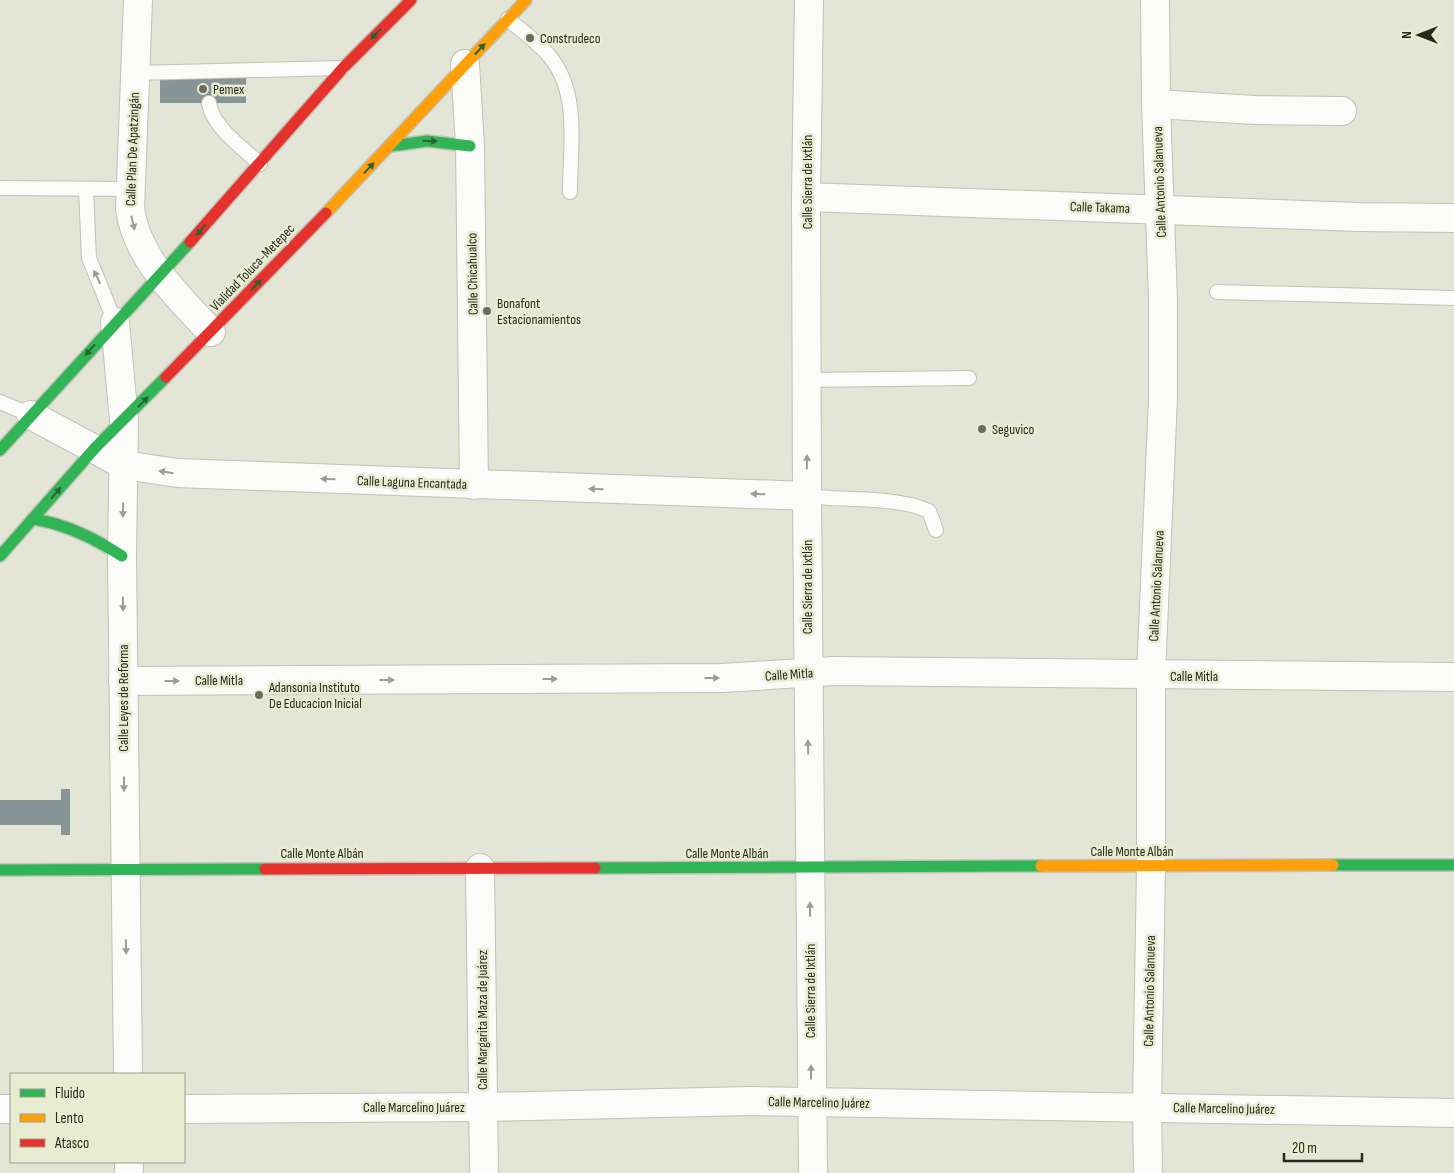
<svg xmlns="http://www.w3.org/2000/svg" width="1454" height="1173" viewBox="0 0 1454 1173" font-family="'Sofia Sans Condensed',sans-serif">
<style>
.building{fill:#889597}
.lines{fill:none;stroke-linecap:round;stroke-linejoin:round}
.lane-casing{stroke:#c0c2b5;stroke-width:16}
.street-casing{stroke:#c0c2b5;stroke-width:30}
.fast-casing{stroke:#c0c2b5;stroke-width:14}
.slow-casing{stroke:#c0c2b5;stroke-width:14}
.jam-casing{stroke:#c0c2b5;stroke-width:14}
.lane{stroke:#fbfbf9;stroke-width:14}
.street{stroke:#fbfbf9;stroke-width:28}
.fast{stroke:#30b455;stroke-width:11}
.slow{stroke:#ff9f0a;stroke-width:11}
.jam{stroke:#e5322d;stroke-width:11}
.oneway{fill:#2b6135}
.oneway2{fill:#9c9d97}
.poi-dot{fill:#696c5f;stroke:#e8ecd0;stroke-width:2}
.labels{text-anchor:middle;stroke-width:5;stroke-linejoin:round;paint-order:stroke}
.poi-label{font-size:14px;fill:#282a1f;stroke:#e8ecd0;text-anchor:start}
.street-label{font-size:14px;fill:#282a1f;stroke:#e8ecd0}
</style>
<rect width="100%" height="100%" fill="#e3e6d6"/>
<g class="building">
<rect x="160" y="74" width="86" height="29"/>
<polygon points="61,789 70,789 70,835 61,835 61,825 0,825 0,800 61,800"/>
</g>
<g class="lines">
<g class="lane-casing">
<g id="lane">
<path d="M 508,19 C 522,31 539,43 551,58 C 580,95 570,148 570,192"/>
<polyline points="135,73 342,68"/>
<path d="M 209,103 C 213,128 242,147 260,164"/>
<polyline points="0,188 131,189"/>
<polyline points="86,189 89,258 115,322"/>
<polyline points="1217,292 1454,298"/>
<polyline points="808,380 969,378"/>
<polyline points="0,402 31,415"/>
<path d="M 807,496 C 844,501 896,496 929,511 L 936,530"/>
</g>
</g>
<g class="street-casing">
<g id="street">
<path d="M 138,0 L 130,209 C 137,259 178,296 211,332"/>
<polyline points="809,0 806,197 807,496 813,1173"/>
<polyline points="465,64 470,146 474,485"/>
<polyline points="1156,104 1255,110 1342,111"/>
<polyline points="806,197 1358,217 1454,218"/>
<polyline points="115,322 124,421 122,556 128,1074"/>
<polyline points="31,415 124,465 177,473 807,496"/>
<polyline points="123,681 722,678 833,671 1454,677"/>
<polyline points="480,868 484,1173"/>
<polyline points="0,1109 11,1109"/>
<polyline points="184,1109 482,1107 750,1101 1454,1113"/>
<polyline points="129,1162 129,1173"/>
<polyline points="1148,1173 1147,1106 1151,866 1151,675 1163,398 1163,300 1156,104 1155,0"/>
</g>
</g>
<g class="fast-casing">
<g id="fast">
<polyline points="391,146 427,141 470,146"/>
<polyline points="0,450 190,242"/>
<path d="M 33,519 C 66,524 94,538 122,556"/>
<polyline points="0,556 95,448 166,377"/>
<polyline points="1333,865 1454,865"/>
<polyline points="595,868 1041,866"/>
<polyline points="0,870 265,869"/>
</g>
</g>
<g class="slow-casing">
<g id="slow">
<polyline points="326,213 526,0"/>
<polyline points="1041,866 1333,865"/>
</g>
</g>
<g class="jam-casing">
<g id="jam">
<polyline points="190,242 343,68 411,0"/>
<polyline points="166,377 326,213"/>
<polyline points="265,869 595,868"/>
</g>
</g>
<use href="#lane" class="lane"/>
<use href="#street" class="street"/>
<use href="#fast" class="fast"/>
<use href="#slow" class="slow"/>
<use href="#jam" class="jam"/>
</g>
<defs><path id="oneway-solid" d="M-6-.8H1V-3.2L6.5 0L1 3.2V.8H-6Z" transform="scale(1.25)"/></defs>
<g class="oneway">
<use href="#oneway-solid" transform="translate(376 34) rotate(135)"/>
<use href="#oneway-solid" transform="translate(480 49) rotate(-47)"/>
<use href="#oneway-solid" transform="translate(430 141) rotate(1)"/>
<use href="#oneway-solid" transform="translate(369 168) rotate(-46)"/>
<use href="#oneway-solid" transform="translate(201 230) rotate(132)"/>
<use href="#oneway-solid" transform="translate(256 285) rotate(-46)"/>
<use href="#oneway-solid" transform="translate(90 350) rotate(132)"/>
<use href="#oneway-solid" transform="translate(143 402) rotate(-46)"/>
<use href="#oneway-solid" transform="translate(56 493) rotate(-49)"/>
</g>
<g class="oneway2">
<use href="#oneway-solid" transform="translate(133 223) rotate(77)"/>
<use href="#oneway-solid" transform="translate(97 277) rotate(-116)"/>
<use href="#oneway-solid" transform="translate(807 462) rotate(-89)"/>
<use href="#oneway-solid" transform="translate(166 472) rotate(-171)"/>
<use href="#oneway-solid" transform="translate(328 479) rotate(-178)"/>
<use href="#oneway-solid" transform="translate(596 489) rotate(-178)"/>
<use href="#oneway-solid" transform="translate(758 494) rotate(-178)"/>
<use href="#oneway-solid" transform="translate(123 510) rotate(91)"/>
<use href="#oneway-solid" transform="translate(123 604) rotate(89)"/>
<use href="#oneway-solid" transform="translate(712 678)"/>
<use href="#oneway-solid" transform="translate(550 679)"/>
<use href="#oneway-solid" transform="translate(387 680)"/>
<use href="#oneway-solid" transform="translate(172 681)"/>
<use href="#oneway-solid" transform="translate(808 747) rotate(-91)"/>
<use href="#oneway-solid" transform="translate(124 784) rotate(90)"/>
<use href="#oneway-solid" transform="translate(810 909) rotate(-90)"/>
<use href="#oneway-solid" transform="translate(126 947) rotate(89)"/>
<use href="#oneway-solid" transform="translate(811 1072) rotate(-90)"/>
</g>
<g class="poi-dot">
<circle cx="530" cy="38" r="5"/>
<circle cx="203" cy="89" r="5"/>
<circle cx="487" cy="311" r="5"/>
<circle cx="982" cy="429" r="5"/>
<circle cx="259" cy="695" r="5"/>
</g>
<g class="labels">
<g class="poi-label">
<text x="540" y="43">Construdeco</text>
<text x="213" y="94">Pemex</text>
<text x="497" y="308">Bonafont<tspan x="497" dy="16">Estacionamientos</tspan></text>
<text x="992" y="434">Seguvico</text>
<text x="269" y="692">Adansonia Instituto<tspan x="269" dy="16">De Educacion Inicial</tspan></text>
</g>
<g class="street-label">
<text transform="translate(132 149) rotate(-88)" y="5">Calle Plan De Apatzingán</text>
<text transform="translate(807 182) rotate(-90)" y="5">Calle Sierra de Ixtlán</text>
<text transform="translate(1159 182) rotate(-92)" y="5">Calle Antonio Salanueva</text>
<text transform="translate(1100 207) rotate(2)" y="5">Calle Takama</text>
<text transform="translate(252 267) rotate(-46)" y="5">Vialidad Toluca-Metepec</text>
<text transform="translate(472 274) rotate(-91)" y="5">Calle Chicahualco</text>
<text transform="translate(412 482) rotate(2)" y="5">Calle Laguna Encantada</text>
<text transform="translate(1156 586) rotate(-87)" y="5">Calle Antonio Salanueva</text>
<text transform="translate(807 587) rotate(-90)" y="5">Calle Sierra de Ixtlán</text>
<text transform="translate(789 674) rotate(-4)" y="5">Calle Mitla</text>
<text x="1194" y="681">Calle Mitla</text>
<text x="219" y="685">Calle Mitla</text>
<text transform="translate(123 698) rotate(-90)" y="5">Calle Leyes de Reforma</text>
<text x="1132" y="856">Calle Monte Albán</text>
<text x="322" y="858">Calle Monte Albán</text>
<text x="727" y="858">Calle Monte Albán</text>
<text transform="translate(810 991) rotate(-90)" y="5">Calle Sierra de Ixtlán</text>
<text transform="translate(1149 991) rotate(-89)" y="5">Calle Antonio Salanueva</text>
<text transform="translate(482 1020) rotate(-90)" y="5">Calle Margarita Maza de Juárez</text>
<text transform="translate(819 1102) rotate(1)" y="5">Calle Marcelino Juárez</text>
<text x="414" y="1112">Calle Marcelino Juárez</text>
<text transform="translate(1224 1108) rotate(1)" y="5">Calle Marcelino Juárez</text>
</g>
</g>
<rect x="10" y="1073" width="175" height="90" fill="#e8ecd0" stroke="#9b9e89"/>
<rect x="20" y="1089" width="25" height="8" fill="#30b455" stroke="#9b9e89"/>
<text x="55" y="1098" font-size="15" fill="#282a1f">Fluido</text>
<rect x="20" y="1114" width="25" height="8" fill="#ff9f0a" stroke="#9b9e89"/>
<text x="55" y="1123" font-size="15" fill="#282a1f">Lento</text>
<rect x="20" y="1139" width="25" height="8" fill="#e5322d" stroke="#9b9e89"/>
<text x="55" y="1148" font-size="15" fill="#282a1f">Atasco</text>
<g transform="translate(1419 35) rotate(270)" stroke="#e8ecd0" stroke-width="4" paint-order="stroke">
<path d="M0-4L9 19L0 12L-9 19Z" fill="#282a1f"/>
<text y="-8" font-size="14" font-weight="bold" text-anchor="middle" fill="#282a1f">N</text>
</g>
<path d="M1284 1153v8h78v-8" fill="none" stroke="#282a1f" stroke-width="2.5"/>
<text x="1292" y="1153" font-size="15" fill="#282a1f" stroke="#e8ecd0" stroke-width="4" paint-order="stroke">20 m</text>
</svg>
